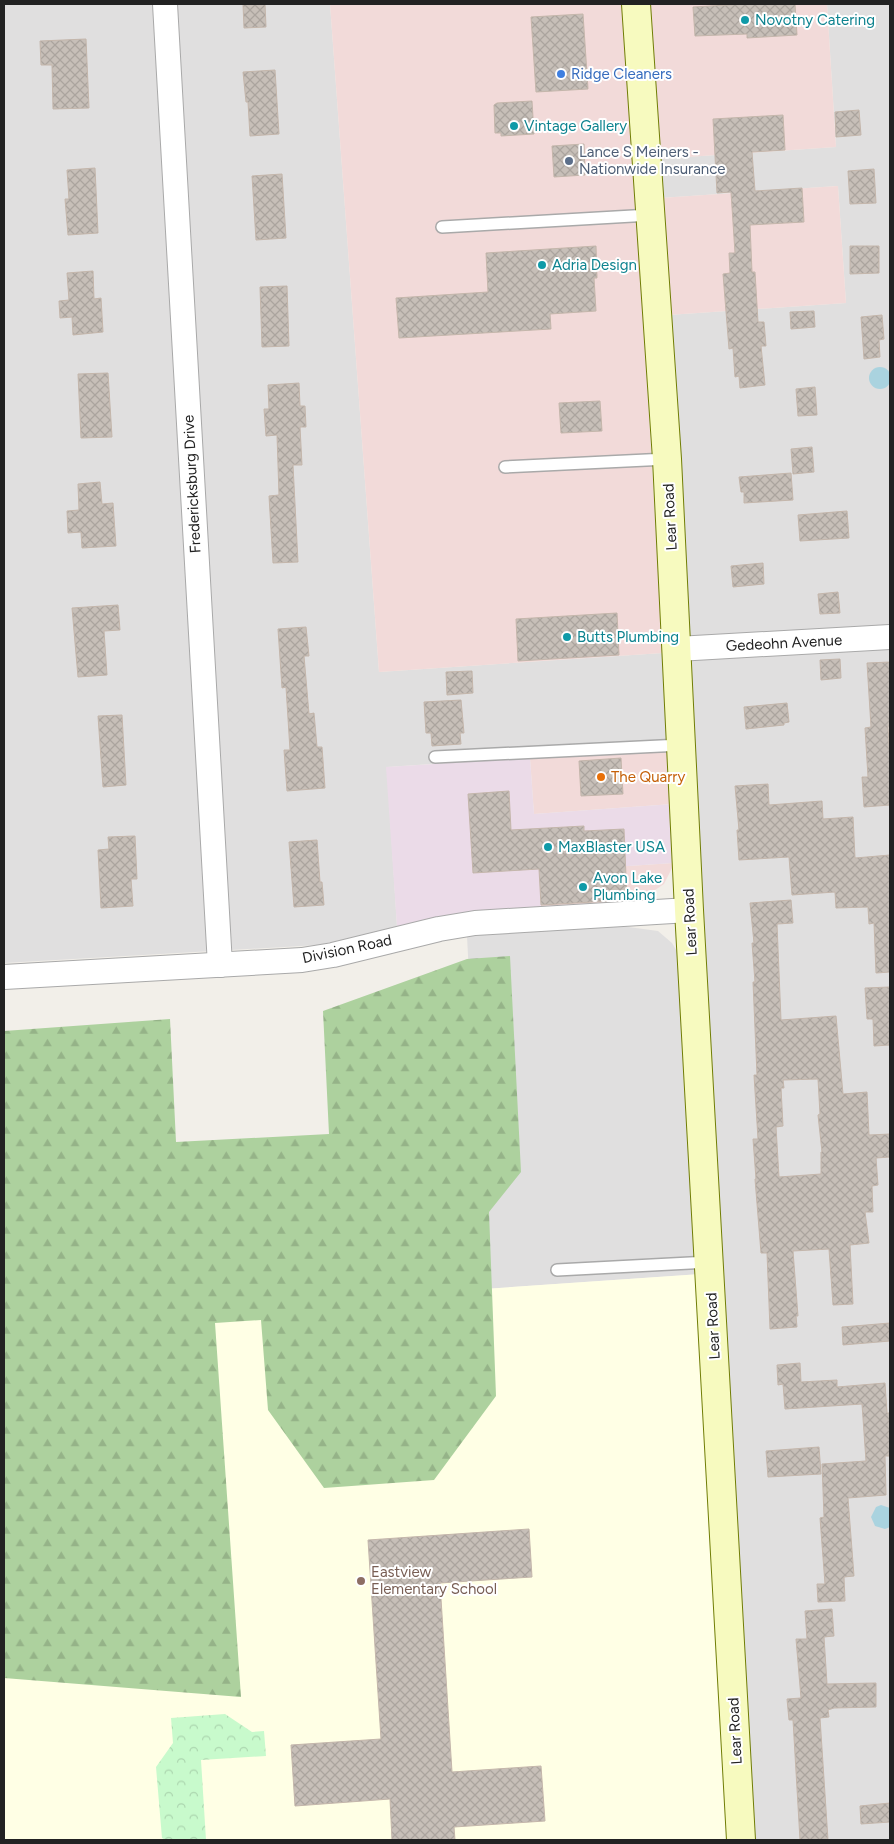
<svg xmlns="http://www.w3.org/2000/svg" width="894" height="1844" viewBox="0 0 894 1844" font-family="Figtree,sans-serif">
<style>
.residential{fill:#e0dfdf}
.commercial{fill:#f2dad9}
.industrial{fill:#ebdbe8}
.education{fill:#ffffe5}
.forest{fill:url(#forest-firs)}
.park{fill:url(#park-crowns)}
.water{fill:#aad3df}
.building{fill:url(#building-cross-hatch);stroke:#c4b6ab;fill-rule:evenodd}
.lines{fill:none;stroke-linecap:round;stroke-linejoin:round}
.lane-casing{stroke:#a9a9a9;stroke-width:14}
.street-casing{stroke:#a9a9a9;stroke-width:26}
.secondary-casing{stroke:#707d05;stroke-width:30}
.lane{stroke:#fff;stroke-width:11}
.street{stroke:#fff;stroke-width:24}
.secondary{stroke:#f7fabf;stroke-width:28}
.culture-dot{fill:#0f9aa8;stroke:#fff;stroke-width:2}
.shop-dot{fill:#3f7fe0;stroke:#fff;stroke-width:2}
.service-dot{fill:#5c6f8a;stroke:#fff;stroke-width:2}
.food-dot{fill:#e8710a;stroke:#fff;stroke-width:2}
.education-dot{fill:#8d6e63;stroke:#fff;stroke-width:2}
.labels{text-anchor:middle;stroke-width:4;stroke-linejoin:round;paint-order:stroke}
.culture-label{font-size:15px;fill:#0d838f;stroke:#fff;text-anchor:start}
.shop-label{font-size:15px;fill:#366cbe;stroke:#fff;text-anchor:start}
.service-label{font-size:15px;fill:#4e5e75;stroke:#fff;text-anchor:start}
.street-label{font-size:15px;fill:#222;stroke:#fff}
.food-label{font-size:15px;fill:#c56008;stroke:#fff;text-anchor:start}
.education-label{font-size:15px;fill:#785e54;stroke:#fff;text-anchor:start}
</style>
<defs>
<pattern id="forest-firs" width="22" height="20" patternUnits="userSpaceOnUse" patternTransform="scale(1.25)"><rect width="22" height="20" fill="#add19e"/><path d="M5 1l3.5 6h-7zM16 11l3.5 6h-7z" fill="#95b388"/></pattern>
<pattern id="park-crowns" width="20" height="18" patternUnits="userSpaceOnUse" patternTransform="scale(1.25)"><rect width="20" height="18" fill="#c8facc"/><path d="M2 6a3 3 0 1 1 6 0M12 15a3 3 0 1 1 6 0" fill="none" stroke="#acd6af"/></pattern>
<pattern id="building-cross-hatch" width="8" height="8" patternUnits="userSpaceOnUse" patternTransform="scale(1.25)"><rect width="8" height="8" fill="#c7bfb8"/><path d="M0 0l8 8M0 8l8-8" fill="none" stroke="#aba49e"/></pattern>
</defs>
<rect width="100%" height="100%" fill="#f2efe9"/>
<g class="residential">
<polygon points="4,4 330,4 379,672 663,653 670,748 387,767 397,927 319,945 4,963"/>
<polygon points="827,4 890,4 890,1840 755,1840 689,644 668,315 846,303 838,186 660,198 658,159 836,147"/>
<polygon points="621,926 658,931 672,943 682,960 701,1274 4,1322 480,1190 467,936"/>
</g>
<g class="commercial">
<polygon points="330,4 625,4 663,653 379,672"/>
<polygon points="648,4 827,4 836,147 658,159"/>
<polygon points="838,186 846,303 668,315 660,198"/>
<polygon points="670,748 673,804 534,814 530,758"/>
<polygon points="673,863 672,868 664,884 643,898 629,901 541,907 539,872"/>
</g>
<polygon class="industrial" points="530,758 534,814 673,804 673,863 539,872 541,907 462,913 397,927 386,767"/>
<polygon class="education" points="701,1274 732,1840 4,1840 4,1322"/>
<polygon class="forest" points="510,956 521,1172 489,1212 496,1396 434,1480 324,1488 268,1410 261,1320 215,1323 241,1697 4,1678 4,1031 170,1019 176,1142 329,1134 323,1011 467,959"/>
<polygon class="park" points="225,1714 252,1732 264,1731 266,1756 201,1760 206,1840 166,1840 162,1838 156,1767 173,1743 171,1718"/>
<g class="water">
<circle cx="880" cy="378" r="11"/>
<polygon points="881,1505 890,1508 890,1527 885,1529 875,1526 871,1517 876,1507"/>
</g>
<g class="building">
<polygon points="243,4 265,4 266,27 244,28"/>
<polygon points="744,4 795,4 797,35 747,38 747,34 695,36 693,7"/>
<polygon points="583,14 588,89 536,92 531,17"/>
<polygon points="86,39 89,108 53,109 52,65 41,65 40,41"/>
<polygon points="275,70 279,134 250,136 248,102 246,102 243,72"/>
<polygon points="532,101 534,134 501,136 501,133 495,133 494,105 497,103"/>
<polygon points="859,110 861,135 836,137 835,112"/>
<polygon points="783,115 785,150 752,152 755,191 802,188 804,222 750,225 752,272 755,272 758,322 764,322 766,346 761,346 765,385 740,388 739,376 735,377 733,348 729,349 723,274 730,273 729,253 735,253 731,192 717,193 713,119"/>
<polygon points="584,144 585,175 554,177 552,146"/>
<polygon points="95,168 98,233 68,235 65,199 69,199 67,170"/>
<polygon points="874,169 876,203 850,204 848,171"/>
<polygon points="282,174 286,238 256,240 252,176"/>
<polygon points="596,246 597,278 594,278 596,311 550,314 551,329 399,338 396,298 488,292 486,253"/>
<polygon points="850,246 879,246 879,273 850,274"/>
<polygon points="93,271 94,299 101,298 103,332 73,335 72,317 60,318 59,301 69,300 67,273"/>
<polygon points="287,286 289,346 262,347 260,287"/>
<polygon points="814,311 815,327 791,329 790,312"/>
<polygon points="882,315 884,339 879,340 880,357 864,359 861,317"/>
<polygon points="108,373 112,437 81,438 78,374"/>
<polygon points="299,383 300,406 305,406 306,427 300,427 302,465 293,465 298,562 273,563 269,496 279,495 277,435 266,436 264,409 269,409 268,385"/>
<polygon points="815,387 817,415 798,416 796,389"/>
<polygon points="600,401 602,431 561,433 559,403"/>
<polygon points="812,447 814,472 793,474 791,449"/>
<polygon points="791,473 793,500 744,503 744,492 741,492 739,477"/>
<polygon points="100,482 102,504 113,503 116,546 82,548 81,532 68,533 67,511 79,510 78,484"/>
<polygon points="847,511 849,538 800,541 798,515"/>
<polygon points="763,563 764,584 733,587 731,566"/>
<polygon points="838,592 840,613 820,614 818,594"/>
<polygon points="118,605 120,630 104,631 107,675 78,677 72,608"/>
<polygon points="617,613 619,655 518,661 516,619"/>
<polygon points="306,627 309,656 304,656 309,714 314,713 317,747 322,747 325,788 287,791 284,750 290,750 286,687 282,688 278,629"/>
<polygon points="840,659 841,678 821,680 820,660"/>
<polygon points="890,662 890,726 888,726 890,760 890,805 864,807 862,777 868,777 865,728 871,727 867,663"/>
<polygon points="472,671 473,693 447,695 446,672"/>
<polygon points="461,700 464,733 460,733 461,744 432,746 431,733 426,733 424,702"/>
<polygon points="787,703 789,722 784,723 784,725 746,729 744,707"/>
<polygon points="122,715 126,785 103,787 98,716"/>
<polygon points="621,758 623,794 581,796 579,761"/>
<polygon points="768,784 769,805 822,801 823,819 853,817 855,858 890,855 890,972 876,973 874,923 869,924 868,907 836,908 835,892 792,895 789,857 739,860 737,830 739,830 735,786"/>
<polygon points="509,791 511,830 584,826 584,831 624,829 627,900 541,905 539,869 473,873 468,794"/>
<polygon points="135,836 137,879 131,879 133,906 101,908 98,850 109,849 108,837"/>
<polygon points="317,840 320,882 322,882 324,905 294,907 289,842"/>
<path d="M 791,900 L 793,923 L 777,924 L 781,1020 L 836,1016 L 843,1094 L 867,1092 L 869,1135 L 890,1134 L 890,1157 L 876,1158 L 878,1185 L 872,1186 L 873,1212 L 865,1212 L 869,1243 L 850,1245 L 853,1304 L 833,1305 L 829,1249 L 793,1251 L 798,1316 L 796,1316 L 797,1327 L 770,1329 L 767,1253 L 761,1253 L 755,1179 L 756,1179 L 753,1139 L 758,1139 L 754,1075 L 757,1075 L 753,982 L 755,982 L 752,943 L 754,943 L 750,903 ZM 818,1079 L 820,1114 L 818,1115 L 822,1152 L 821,1152 L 821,1174 L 779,1177 L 776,1127 L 783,1126 L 781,1088 L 784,1088 L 783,1080 Z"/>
<polygon points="890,987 890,1045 874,1046 873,1019 867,1019 865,988"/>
<polygon points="890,1323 890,1341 843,1345 842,1327"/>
<polygon points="800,1363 801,1382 837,1380 837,1387 885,1383 887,1413 890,1413 890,1456 885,1456 886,1495 848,1498 854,1576 844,1577 845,1601 818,1602 817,1584 825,1584 820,1518 824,1517 822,1464 866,1461 862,1404 785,1409 783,1384 778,1385 777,1365"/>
<polygon points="819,1447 821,1474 768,1477 766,1451"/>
<polygon points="529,1529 532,1577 440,1583 452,1772 541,1766 545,1821 454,1827 455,1840 392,1840 390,1799 295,1806 291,1745 381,1739 368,1540"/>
<polygon points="832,1609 834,1636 824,1637 827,1684 876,1683 876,1707 834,1708 828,1710 829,1717 820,1718 828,1840 800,1840 793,1720 789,1720 787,1699 801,1698 796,1639 807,1639 805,1611"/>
<polygon points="890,1803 890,1822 861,1824 860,1806"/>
</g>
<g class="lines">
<g class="lane-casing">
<g id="lane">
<polyline points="442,227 650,215"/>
<polyline points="505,467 667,459"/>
<polyline points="435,757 681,745"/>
<polyline points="557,1270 709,1262"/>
</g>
</g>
<g class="street-casing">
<g id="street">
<polyline points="165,4 220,965"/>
<polyline points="677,649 890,637"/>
<polyline points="4,977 302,960 333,955 439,929 475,923 689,910"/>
</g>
</g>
<g class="secondary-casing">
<polyline id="secondary" points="636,4 667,459 689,910 741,1840"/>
</g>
<use href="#lane" class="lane"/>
<use href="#street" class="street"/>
<use href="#secondary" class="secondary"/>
</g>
<g class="culture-dot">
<circle cx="745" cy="20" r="5"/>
<circle cx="514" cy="126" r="5"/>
<circle cx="542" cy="265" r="5"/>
<circle cx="567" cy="637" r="5"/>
<circle cx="548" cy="847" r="5"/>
<circle cx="583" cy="887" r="5"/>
</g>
<circle class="shop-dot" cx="561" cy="74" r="5"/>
<circle class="service-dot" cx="569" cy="161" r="5"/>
<circle class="food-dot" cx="601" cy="777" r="5"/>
<circle class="education-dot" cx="361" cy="1581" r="5"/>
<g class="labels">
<g class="culture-label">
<text x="755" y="25">Novotny Catering</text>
<text x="524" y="131">Vintage Gallery</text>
<text x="552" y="270">Adria Design</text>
<text x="577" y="642">Butts Plumbing</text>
<text x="558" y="852">MaxBlaster USA</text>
<text x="593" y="883">Avon Lake<tspan x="593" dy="17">Plumbing</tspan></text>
</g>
<g class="shop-label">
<text x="571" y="79">Ridge Cleaners</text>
</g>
<g class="service-label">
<text x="579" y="157">Lance S Meiners -<tspan x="579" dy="17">Nationwide Insurance</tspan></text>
</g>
<g class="street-label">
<text transform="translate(192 484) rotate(-93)" y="5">Fredericksburg Drive</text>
<text transform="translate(670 517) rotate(-93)" y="5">Lear Road</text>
<text transform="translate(784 643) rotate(-3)" y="5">Gedeohn Avenue</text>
<text transform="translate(690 922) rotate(-93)" y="5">Lear Road</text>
<text transform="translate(347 949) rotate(-12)" y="5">Division Road</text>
<text transform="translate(713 1326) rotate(-93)" y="5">Lear Road</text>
<text transform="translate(735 1731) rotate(-93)" y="5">Lear Road</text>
</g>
<g class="food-label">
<text x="611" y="782">The Quarry</text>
</g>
<g class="education-label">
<text x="371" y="1577">Eastview<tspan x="371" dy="17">Elementary School</tspan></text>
</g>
</g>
<rect width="894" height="1844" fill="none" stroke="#222222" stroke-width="10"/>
</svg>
